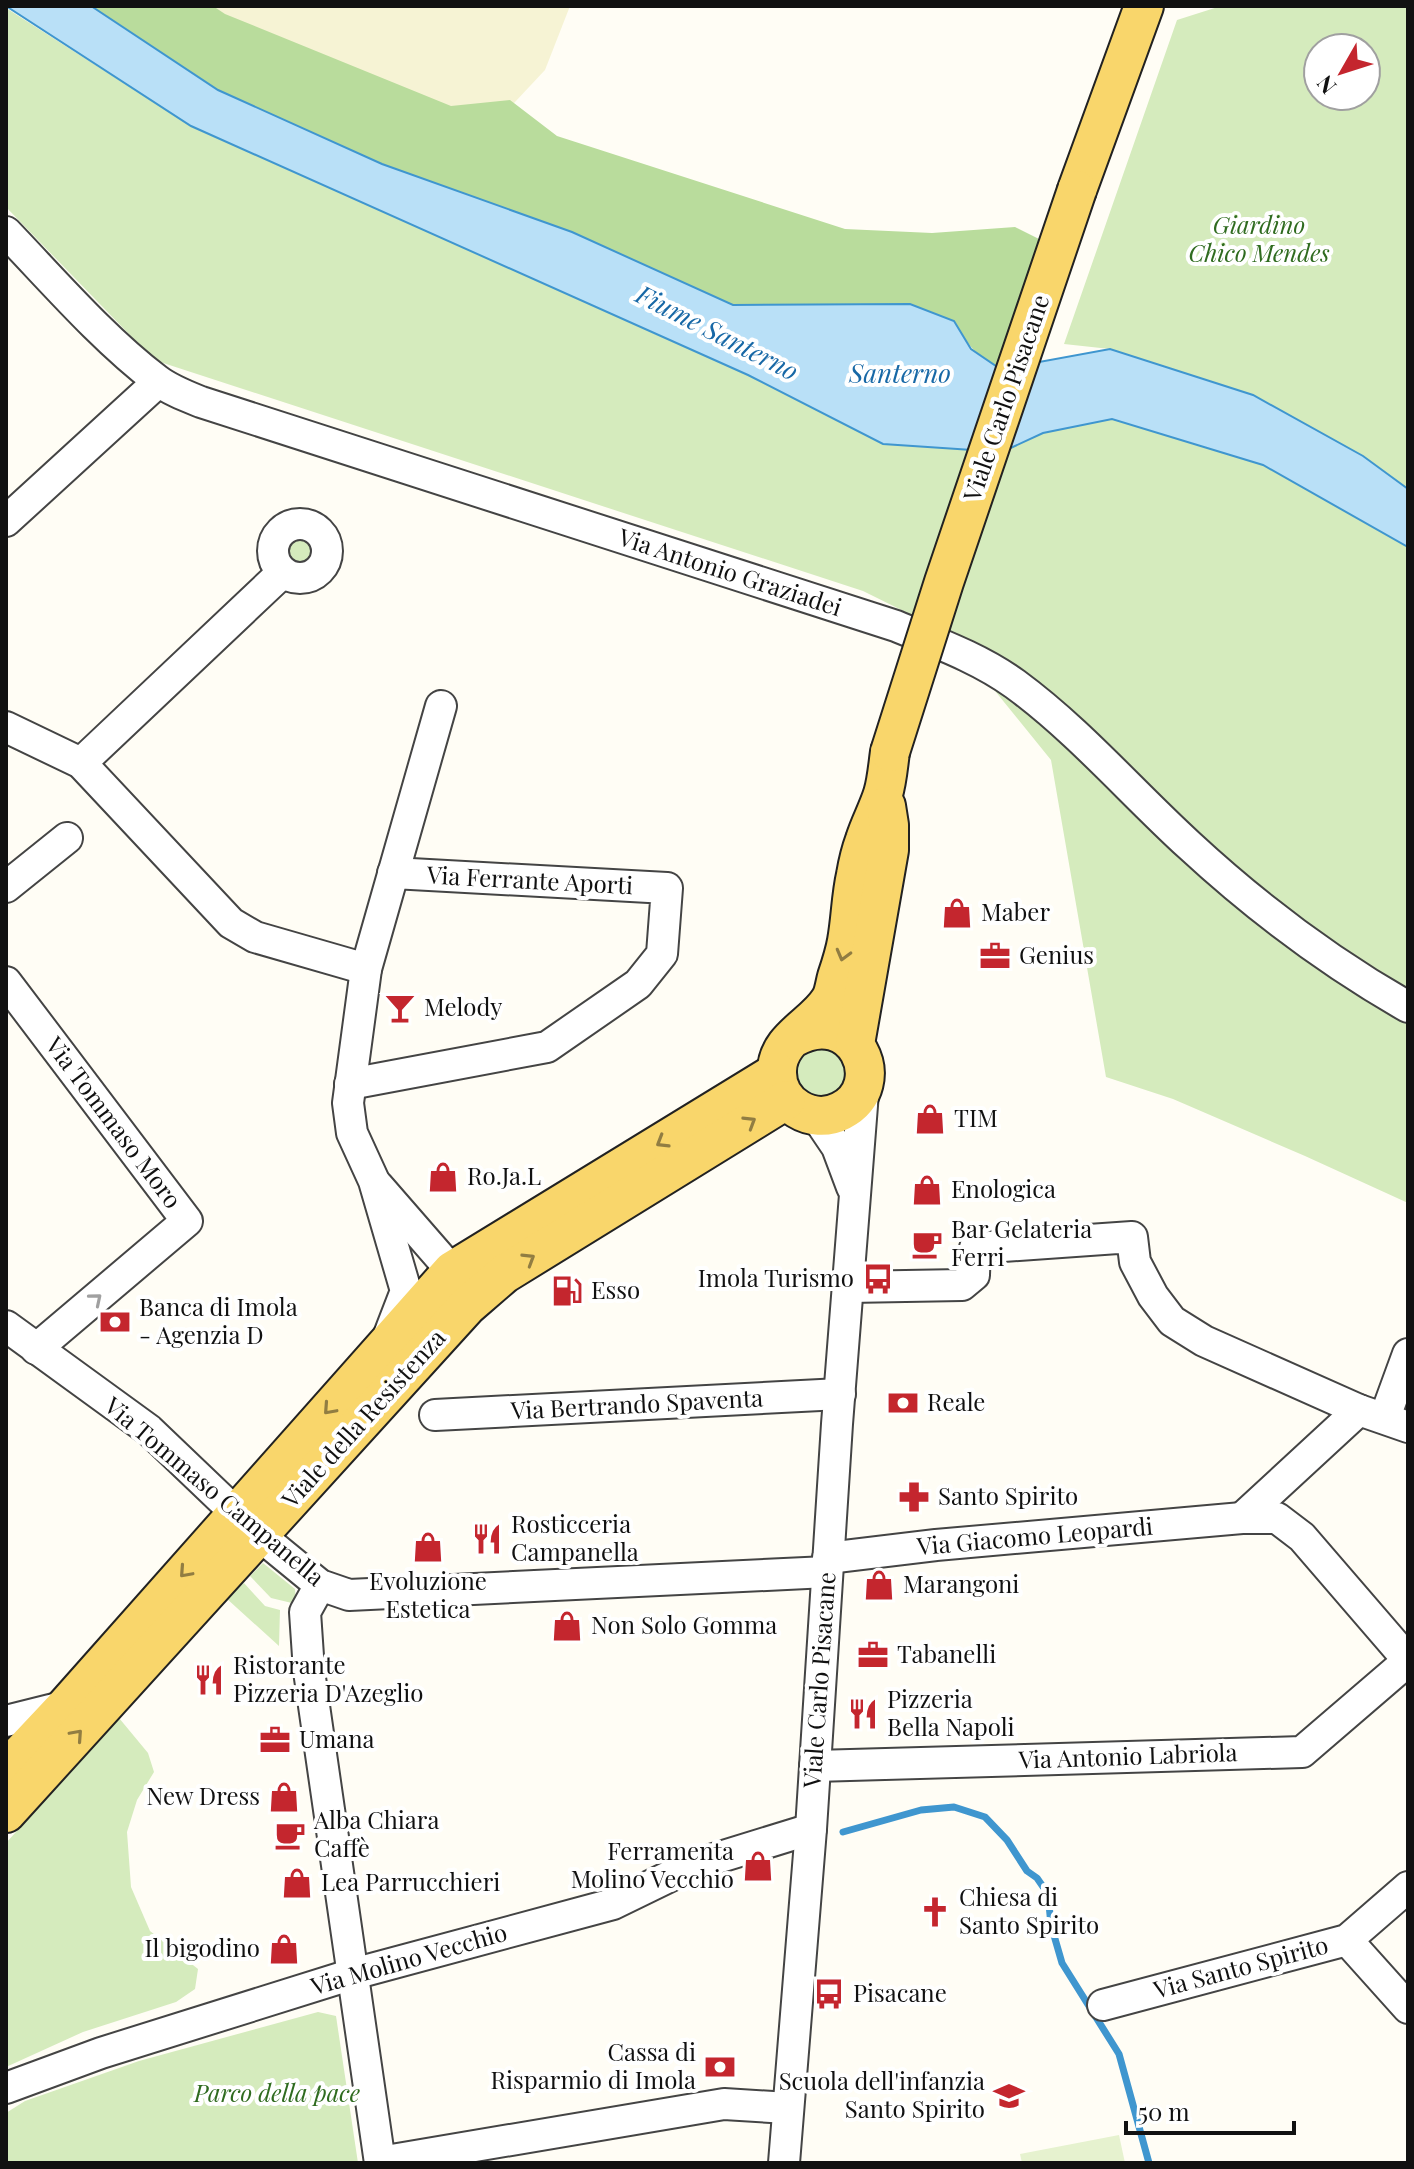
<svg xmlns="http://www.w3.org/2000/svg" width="1414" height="2169" viewBox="0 0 1414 2169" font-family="'Playfair Display',serif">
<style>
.farmland{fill:#f6f3d4}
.green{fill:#d5ebbd;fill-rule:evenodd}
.forest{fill:#b9dc9c}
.pitch{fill:#e6f2cf}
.water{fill:#b9e0f7;stroke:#3f96cf;stroke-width:2}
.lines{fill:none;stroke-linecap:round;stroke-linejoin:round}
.stream{stroke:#3f96cf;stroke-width:7}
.minor-casing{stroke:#444;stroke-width:34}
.major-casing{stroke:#222;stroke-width:42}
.minor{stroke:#fff;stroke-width:30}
.major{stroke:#f9d66b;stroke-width:38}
.major-bridge-casing{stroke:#222;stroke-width:42;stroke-linecap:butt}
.major-bridge{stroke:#f9d66b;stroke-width:38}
.oneway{stroke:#917d42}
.oneway2{stroke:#a0a0a0}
.labels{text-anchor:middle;stroke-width:8;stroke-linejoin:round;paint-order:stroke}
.park-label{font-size:24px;font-style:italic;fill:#2f6b1f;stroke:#fff}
.street-label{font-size:24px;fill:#111;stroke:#fff}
.poi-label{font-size:24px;fill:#111;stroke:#fff;text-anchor:start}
.water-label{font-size:26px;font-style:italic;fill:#1768a6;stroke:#fff}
</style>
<rect width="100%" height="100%" fill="#fffdf5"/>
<polygon class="farmland" points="205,6 570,6 545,70 488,131"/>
<g class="green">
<path d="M 1221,6 L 1408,6 L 1408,489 L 1363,456 L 1253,395 L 1110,349 L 1064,344 L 1177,20 ZM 1318,48 L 1366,48 L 1366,96 L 1318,96 Z"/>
<polygon points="6,8 191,126 748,375 883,444 1002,452 1043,433 1112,419 1263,465 1408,547 1408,1203 1305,1156 1173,1099 1106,1077 1051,760 948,633 863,591 154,360 6,207"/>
<circle cx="297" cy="555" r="16"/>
<circle cx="821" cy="1072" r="24"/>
<polygon points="263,1563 295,1589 296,1604 271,1598 250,1576"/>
<polygon points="244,1583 265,1606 280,1610 279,1646 226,1598"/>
<polygon points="119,1718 148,1753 154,1772 137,1800 127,1832 131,1887 150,1931 198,1969 195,1989 176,2002 83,2032 6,2067 6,1843"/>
<polygon points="318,2012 336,2016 358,2163 6,2163 6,2113 25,2101 139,2061"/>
</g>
<path class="forest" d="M 91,6 L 213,6 L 225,14 L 451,106 L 510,100 L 557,136 L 845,229 L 932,233 L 1015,227 L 1049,244 L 1006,368 C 979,363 967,343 954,321 L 817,305 L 733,305 L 572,232 L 382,164 L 218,90 Z"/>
<polygon class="pitch" points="1119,2135 1125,2163 1022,2163 1020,2154"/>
<polygon class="water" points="6,6 91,6 218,90 382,164 572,232 733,305 910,304 954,321 971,349 996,366 1006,368 1110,349 1253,395 1363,456 1408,489 1408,547 1263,465 1112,419 1043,433 1002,452 883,444 748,375 191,126"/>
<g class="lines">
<polyline class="stream" points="843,1832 921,1810 954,1807 985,1817 1007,1840 1027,1871 1037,1878 1048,1894 1051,1925 1062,1963 1119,2054 1149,2163"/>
<g class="minor-casing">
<g id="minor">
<path d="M 6,232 C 53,281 103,339 157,380 C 170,390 186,396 201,402 L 896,626 C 937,643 979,658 1015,684 C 1079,731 1131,792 1189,845 C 1256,907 1329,962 1408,1007"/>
<polyline points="6,521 158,382"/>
<circle cx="300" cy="551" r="27"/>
<polyline points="6,727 81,763 231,923 255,937 366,969"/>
<polyline points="81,763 282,573"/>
<polyline points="6,887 67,838"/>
<polyline points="6,982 187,1221 36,1349"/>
<polyline points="350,1084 547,1047 638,984 662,954 667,888 393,873"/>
<polyline points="816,1116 837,1147 852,1187"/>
<polyline points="378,1186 452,1271 460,1288"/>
<polyline points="849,1287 962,1285 974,1275 975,1248 1132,1237 1135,1262 1153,1296 1172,1321 1204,1341 1359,1410 1408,1427"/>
<polyline points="6,1326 149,1430 259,1535 320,1585 349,1595 827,1572"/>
<polyline points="389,1335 406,1291 374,1181 352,1133 348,1103 366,969 441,706"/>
<polyline points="435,1415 840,1394"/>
<polyline points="1385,1417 1408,1354"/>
<polyline points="1242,1518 1359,1410"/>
<polyline points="828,1558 936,1545 1242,1518 1277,1518 1302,1537 1408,1660"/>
<polyline points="320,1585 305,1612 309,1671 380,2163"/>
<polyline points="6,1721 66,1706"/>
<polyline points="815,1766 1302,1752 1408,1661"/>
<polyline points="1347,1940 1408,2008"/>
<polyline points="1103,2005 1347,1940 1408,1887"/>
<polyline points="6,2088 101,2053 353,1974 613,1904 691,1866 811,1829"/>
<polyline points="380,2162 724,2104 788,2108"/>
<polyline points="784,2163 811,1829 837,1424 864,1080"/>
</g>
</g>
<g class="major-casing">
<g id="major">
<polyline points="1077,190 1144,6"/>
<path d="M 793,1038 C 854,1003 892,1085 841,1111 C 812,1126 776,1104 777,1071 C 777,1038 815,1025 830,1000 C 834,994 835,984 837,977 C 841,965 845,953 847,941 C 851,919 851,897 856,875 C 858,863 861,851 865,840 C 870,824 878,810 883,794 C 887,781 888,766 890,752"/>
<polyline points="855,1044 889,850 889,825 886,806"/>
<polyline points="6,1770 66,1706 452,1271 777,1072"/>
<polyline points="6,1813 467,1306 504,1274 786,1100"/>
</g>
</g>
<use href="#minor" class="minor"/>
<use href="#major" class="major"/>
<g class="major-bridge-casing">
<polyline id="major-bridge" points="890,752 944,582 1077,190"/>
</g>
<use href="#major-bridge" class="major-bridge"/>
</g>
<defs><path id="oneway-chevron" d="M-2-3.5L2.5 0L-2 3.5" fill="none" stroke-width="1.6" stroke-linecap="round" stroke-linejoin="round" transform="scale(2)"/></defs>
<g class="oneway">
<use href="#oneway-chevron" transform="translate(843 955) rotate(105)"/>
<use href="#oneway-chevron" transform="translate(750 1122) rotate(-32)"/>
<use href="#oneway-chevron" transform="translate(662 1142) rotate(149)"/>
<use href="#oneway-chevron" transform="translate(529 1259) rotate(-32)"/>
<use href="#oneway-chevron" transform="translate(329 1409) rotate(132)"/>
<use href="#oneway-chevron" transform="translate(185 1572) rotate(132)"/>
<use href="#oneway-chevron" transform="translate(77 1735) rotate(-48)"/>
</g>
<use class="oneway2" href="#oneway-chevron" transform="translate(96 1299) rotate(-40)"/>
<defs>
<g id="shop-bare" transform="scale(2.4)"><path d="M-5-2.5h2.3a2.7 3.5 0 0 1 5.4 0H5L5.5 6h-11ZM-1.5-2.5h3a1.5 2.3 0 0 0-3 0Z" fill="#c4262e" stroke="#fff" stroke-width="2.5" paint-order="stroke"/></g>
<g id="office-bare" transform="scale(2.4)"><path d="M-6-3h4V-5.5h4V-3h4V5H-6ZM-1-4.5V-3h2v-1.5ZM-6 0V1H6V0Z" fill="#c4262e" stroke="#fff" stroke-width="2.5" paint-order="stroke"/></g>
<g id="bar-bare" transform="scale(2.4)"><path d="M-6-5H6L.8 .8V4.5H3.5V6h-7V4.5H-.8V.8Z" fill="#c4262e" stroke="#fff" stroke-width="2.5" paint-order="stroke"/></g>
<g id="cafe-bare" transform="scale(2.4)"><path d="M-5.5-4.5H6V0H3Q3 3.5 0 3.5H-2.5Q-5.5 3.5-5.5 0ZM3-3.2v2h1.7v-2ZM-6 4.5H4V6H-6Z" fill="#c4262e" stroke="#fff" stroke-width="2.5" paint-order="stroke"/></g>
<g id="bus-bare" transform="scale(2.4)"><path d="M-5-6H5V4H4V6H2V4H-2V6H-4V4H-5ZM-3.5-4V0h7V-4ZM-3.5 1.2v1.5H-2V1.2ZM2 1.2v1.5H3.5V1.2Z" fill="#c4262e" stroke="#fff" stroke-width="2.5" paint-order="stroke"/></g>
<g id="fuel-bare" transform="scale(2.4)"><path d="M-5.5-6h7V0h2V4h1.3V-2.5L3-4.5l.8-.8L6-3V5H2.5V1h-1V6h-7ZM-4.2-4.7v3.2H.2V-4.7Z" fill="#c4262e" stroke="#fff" stroke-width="2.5" paint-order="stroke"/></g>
<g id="bank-bare" transform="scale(2.4)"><path d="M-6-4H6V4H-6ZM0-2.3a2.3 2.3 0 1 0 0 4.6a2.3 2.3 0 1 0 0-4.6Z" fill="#c4262e" stroke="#fff" stroke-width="2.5" paint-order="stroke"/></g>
<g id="pharmacy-bare" transform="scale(2.4)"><path d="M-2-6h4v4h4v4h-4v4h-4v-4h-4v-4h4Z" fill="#c4262e" stroke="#fff" stroke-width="2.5" paint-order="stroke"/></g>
<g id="restaurant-bare" transform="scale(2.4)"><path d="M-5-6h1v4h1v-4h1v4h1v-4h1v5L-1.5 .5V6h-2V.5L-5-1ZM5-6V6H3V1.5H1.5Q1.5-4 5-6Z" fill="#c4262e" stroke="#fff" stroke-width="2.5" paint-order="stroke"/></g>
<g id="church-bare" transform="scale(2.4)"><path d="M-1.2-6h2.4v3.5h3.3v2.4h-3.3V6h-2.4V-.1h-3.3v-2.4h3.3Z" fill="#c4262e" stroke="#fff" stroke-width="2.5" paint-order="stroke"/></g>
<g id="school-bare" transform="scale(2.4)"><path d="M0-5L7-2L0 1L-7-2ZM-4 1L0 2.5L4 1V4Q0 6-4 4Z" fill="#c4262e" stroke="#fff" stroke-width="2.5" paint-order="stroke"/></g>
</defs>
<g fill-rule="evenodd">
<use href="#shop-bare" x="957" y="913"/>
<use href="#office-bare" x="995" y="956"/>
<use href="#bar-bare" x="400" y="1008"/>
<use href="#shop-bare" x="930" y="1119"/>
<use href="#shop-bare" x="443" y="1177"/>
<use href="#shop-bare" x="927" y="1190"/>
<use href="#cafe-bare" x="927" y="1244"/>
<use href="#bus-bare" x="878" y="1279"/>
<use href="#fuel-bare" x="567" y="1291"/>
<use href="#bank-bare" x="115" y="1322"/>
<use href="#bank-bare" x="903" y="1403"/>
<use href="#pharmacy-bare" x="914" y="1497"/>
<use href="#restaurant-bare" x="487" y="1539"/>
<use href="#shop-bare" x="428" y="1547"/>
<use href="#shop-bare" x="879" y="1585"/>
<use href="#shop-bare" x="567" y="1626"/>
<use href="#office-bare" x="873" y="1655"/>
<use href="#restaurant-bare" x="209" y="1680"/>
<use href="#restaurant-bare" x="863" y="1714"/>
<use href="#office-bare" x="275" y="1740"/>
<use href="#shop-bare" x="284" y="1797"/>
<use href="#cafe-bare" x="290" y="1835"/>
<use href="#shop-bare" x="758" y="1866"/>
<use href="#shop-bare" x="297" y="1883"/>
<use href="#church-bare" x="935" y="1912"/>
<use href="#shop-bare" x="284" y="1949"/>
<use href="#bus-bare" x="829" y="1994"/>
<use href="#bank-bare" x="720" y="2067"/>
<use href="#school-bare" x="1009" y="2096"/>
</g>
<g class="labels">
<g class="park-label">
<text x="1259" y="234">Giardino<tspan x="1259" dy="28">Chico Mendes</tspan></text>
<text x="277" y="2102">Parco della pace</text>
</g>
<g class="street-label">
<text transform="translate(1007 398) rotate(-71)" y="8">Viale Carlo Pisacane</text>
<text transform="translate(730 573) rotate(18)" y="8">Via Antonio Graziadei</text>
<text transform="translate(530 881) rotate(3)" y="8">Via Ferrante Aporti</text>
<text transform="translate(113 1123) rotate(53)" y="8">Via Tommaso Moro</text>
<text transform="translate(637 1405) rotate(-3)" y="8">Via Bertrando Spaventa</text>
<text transform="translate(364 1419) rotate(-48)" y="8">Viale della Resistenza</text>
<text transform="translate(214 1492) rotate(40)" y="8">Via Tommaso Campanella</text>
<text transform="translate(1035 1537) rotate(-5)" y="8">Via Giacomo Leopardi</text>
<text transform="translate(820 1680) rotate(-86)" y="8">Viale Carlo Pisacane</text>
<text transform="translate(1128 1757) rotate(-2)" y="8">Via Antonio Labriola</text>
<text transform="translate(409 1960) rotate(-16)" y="8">Via Molino Vecchio</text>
<text transform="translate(1241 1968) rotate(-15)" y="8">Via Santo Spirito</text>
</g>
<g class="poi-label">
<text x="981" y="921">Maber</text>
<text x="1019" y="964">Genius</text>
<text x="424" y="1016">Melody</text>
<text x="954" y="1127">TIM</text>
<text x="467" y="1185">Ro.Ja.L</text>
<text x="951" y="1198">Enologica</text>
<text x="951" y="1238">Bar Gelateria<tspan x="951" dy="28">Ferri</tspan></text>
<text x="854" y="1287" text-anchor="end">Imola Turismo</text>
<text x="591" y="1299">Esso</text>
<text x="139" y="1316">Banca di Imola<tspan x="139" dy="28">- Agenzia D</tspan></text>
<text x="927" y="1411">Reale</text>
<text x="938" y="1505">Santo Spirito</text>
<text x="511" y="1533">Rosticceria<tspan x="511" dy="28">Campanella</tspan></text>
<text x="428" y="1590" text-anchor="middle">Evoluzione<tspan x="428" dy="28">Estetica</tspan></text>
<text x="903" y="1593">Marangoni</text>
<text x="591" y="1634">Non Solo Gomma</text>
<text x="897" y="1663">Tabanelli</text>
<text x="233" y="1674">Ristorante<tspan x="233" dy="28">Pizzeria D'Azeglio</tspan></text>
<text x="887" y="1708">Pizzeria<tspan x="887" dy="28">Bella Napoli</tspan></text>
<text x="299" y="1748">Umana</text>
<text x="260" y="1805" text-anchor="end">New Dress</text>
<text x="314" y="1829">Alba Chiara<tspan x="314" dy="28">Caffè</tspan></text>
<text x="734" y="1860" text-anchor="end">Ferramenta<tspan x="734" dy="28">Molino Vecchio</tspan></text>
<text x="321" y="1891">Lea Parrucchieri</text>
<text x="959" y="1906">Chiesa di<tspan x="959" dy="28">Santo Spirito</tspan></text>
<text x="260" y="1957" text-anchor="end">Il bigodino</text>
<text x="853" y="2002">Pisacane</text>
<text x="696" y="2061" text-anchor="end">Cassa di<tspan x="696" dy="28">Risparmio di Imola</tspan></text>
<text x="985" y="2090" text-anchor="end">Scuola dell'infanzia<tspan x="985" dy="28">Santo Spirito</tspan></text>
</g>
<g class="water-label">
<text transform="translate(717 333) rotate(27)" y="9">Fiume Santerno</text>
<text x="900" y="383">Santerno</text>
</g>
</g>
<rect width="1414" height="2169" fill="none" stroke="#111111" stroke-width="16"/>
<g transform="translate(1342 72) rotate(231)"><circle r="38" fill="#ffffff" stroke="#a0a0a0" stroke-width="2"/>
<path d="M0-6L14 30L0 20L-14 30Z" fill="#c4262e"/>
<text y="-12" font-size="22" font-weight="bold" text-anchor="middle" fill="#111111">N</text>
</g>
<path d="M1126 2121v12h168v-12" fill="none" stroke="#111111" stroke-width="4"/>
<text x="1138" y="2121" font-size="24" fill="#111111" stroke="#ffffff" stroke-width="6" paint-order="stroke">50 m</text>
</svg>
